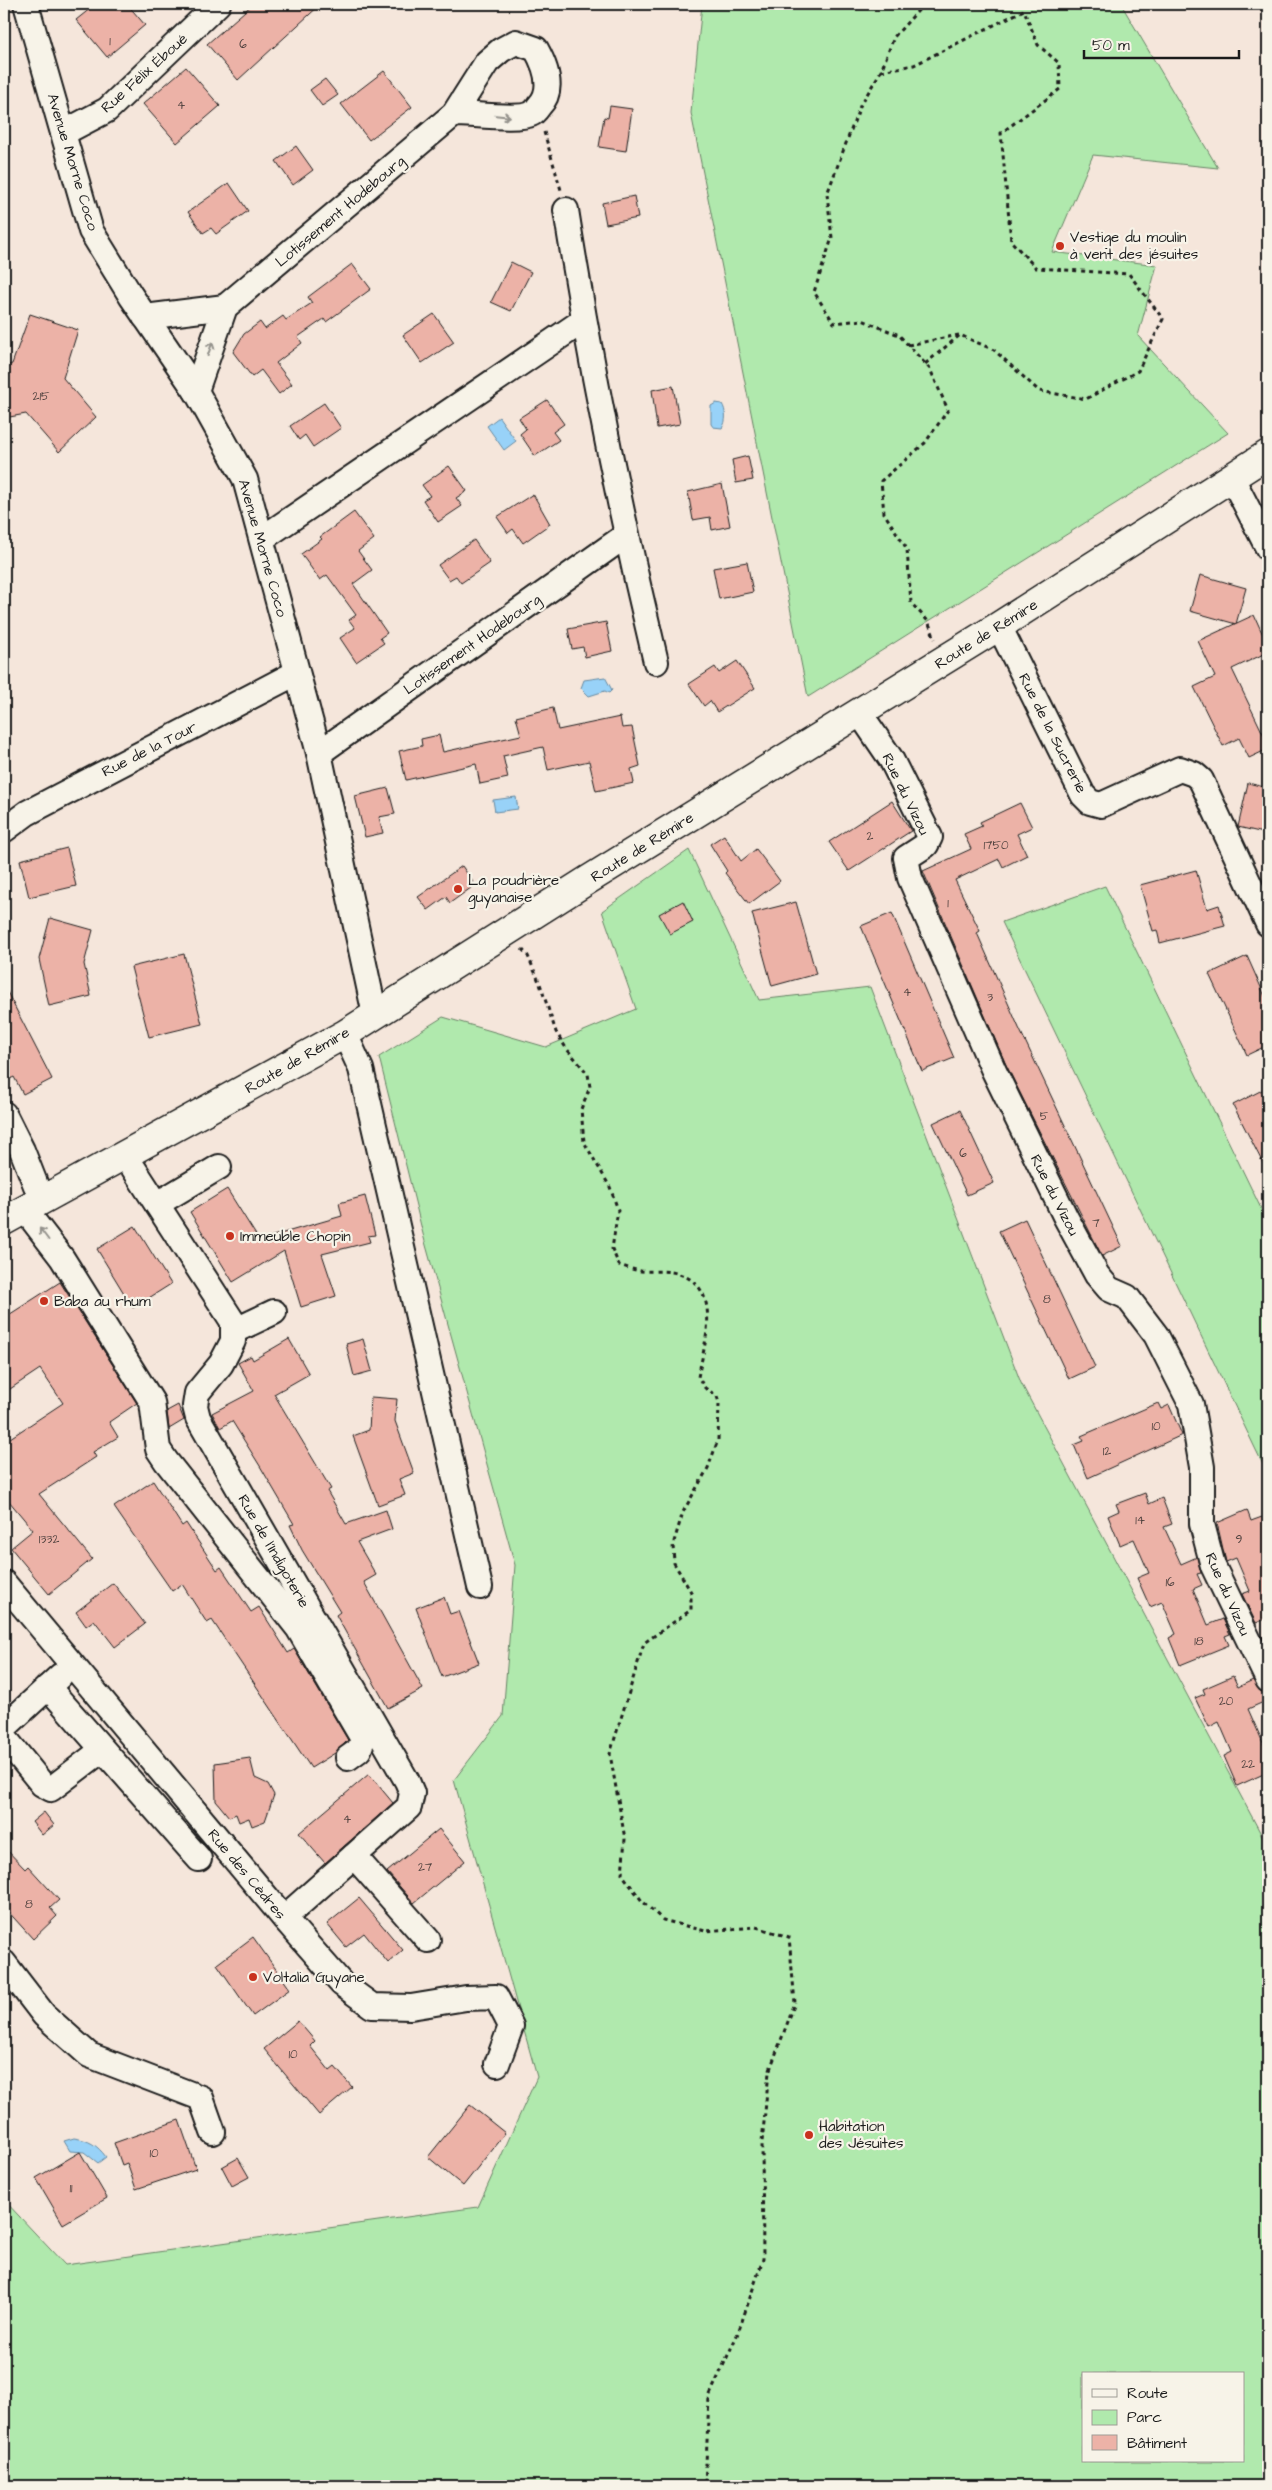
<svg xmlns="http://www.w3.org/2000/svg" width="1272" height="2490" viewBox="0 0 1272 2490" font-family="'Architects Daughter',sans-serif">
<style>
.green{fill:#b0e9ad;stroke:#668264;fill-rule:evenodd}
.water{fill:#98d2f8;stroke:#6689a0}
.building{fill:#ecb2a7;stroke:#1c1c1c}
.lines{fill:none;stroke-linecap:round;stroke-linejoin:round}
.minor-casing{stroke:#1c1c1c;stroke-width:28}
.major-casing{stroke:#1c1c1c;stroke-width:31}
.path{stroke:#1c1c1c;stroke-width:3;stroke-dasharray:4 4;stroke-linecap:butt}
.minor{stroke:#f7f3e8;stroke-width:24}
.major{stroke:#f7f3e8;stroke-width:28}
.oneway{stroke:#94928c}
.poi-dot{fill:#c8321e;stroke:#f7f3e8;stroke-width:2}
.labels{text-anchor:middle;stroke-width:4.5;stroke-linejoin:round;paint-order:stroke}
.number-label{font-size:12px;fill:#50423f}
.street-label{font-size:15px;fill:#1c1c1c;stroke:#f7f3e8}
.poi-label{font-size:15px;fill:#1c1c1c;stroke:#f7f3e8;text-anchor:start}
</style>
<rect width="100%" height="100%" fill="#f5e6db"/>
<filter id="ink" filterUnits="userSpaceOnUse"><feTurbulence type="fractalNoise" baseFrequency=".02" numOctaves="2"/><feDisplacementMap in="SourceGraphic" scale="10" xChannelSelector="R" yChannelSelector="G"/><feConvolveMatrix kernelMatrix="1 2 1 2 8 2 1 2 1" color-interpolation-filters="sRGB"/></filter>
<g filter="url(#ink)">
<g class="green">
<polygon points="702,4 1121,4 1218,168 1093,155 1052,252 1157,265 1138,336 1228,433 808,697 691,113"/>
<path d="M 689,850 L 759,1000 L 870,987 L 1021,1383 L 1268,1847 L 1268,2486 L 4,2486 L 4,2200 L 65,2265 L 478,2207 L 537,2077 L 454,1780 L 503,1716 L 515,1565 L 424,1238 L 379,1057 L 443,1017 L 546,1047 L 636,1009 L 602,911 ZM 1083,2374 L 1243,2374 L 1243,2461 L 1083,2461 Z"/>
<polygon points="1105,886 1268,1223 1268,1475 1002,922"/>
</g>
<g class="water">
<path d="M 716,403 L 722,404 C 726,410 727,422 722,428 L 713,427 L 711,424 L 711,406 Z"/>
<polygon points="499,417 516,441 504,450 487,426"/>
<polygon points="605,677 612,690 609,693 605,691 589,696 581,688 584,680"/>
<polygon points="516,797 518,809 495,812 493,800"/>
<path d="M 74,2138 C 89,2140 97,2145 106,2157 L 98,2163 L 84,2152 L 70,2151 L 64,2141 Z"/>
</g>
<g class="building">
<polygon points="96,4 127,4 145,25 107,57 76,20"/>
<polygon points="253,4 321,4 238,80 207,44"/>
<polygon points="186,67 220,106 177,143 143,104"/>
<polygon points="384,71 412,107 369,140 341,104"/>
<polygon points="325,79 338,95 322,106 310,90"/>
<polygon points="610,106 632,109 626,151 599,147 604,117 608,118"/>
<polygon points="296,146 313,170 293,185 276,161"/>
<polygon points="229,183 248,211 216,234 211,228 203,233 188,212"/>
<polygon points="634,196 638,218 606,224 602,203"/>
<polygon points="511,262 531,272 511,311 491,302"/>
<polygon points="352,264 371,289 326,322 324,319 298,337 302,343 276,363 292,384 279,394 261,370 252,377 233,352 244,334 260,322 265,329 283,316 286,320 312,303 308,297"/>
<polygon points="30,314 78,330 63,378 96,417 59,452 26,414 4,418 4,366 12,364"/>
<polygon points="434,314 454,342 422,363 403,335"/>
<polygon points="673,386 680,424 657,428 652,390"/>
<polygon points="547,400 564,424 553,432 559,440 535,456 520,434 526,429 519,418"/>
<polygon points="324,403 341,428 313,447 305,435 299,440 290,426"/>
<polygon points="748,456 753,480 736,483 732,460"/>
<polygon points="449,466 467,491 456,498 462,506 438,522 423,500 430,496 422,485"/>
<polygon points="722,484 730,526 712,530 710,517 693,520 688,492"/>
<polygon points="533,494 550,524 523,543 513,529 508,533 497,517"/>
<polygon points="354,512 374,539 358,551 372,570 353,584 387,633 380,638 384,643 356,662 340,638 355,628 349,620 356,615 327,575 320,580 301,554 322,539 320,537"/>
<polygon points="474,540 490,563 461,583 456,576 449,580 438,565"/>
<polygon points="747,562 753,592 719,599 713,568"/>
<polygon points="1200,575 1246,588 1236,624 1190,611"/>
<polygon points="1254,615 1268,646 1268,652 1232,669 1268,744 1268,749 1249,758 1239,738 1223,746 1194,687 1215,677 1198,641"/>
<polygon points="606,622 612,651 585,657 583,647 572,649 568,629"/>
<polygon points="737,661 755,688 717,712 710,701 704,706 689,684 715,667 719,673"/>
<polygon points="553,708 558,730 620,717 622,728 632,727 640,766 631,769 634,783 596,791 589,761 548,770 543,747 503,756 508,778 480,784 476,764 406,780 399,751 422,746 421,739 439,735 443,752 521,735 516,717"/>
<polygon points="1248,783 1268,788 1268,834 1238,827"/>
<polygon points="388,788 395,814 379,817 383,833 365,837 355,796"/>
<polygon points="892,801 911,831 849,871 829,842"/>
<polygon points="1020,803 1032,827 1017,834 1027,855 1003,867 999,859 955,880 980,931 977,933 1019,1028 1122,1246 1102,1256 1006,1065 923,871 971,849 964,834 982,826 980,822"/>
<polygon points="724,835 741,861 756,849 780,881 749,904 725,873 727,871 710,844"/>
<polygon points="67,848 76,886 29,897 20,860"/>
<polygon points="462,866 475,885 450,903 446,897 428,910 418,897"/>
<polygon points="1196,870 1207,909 1219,905 1225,926 1160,943 1157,930 1153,931 1140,885"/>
<polygon points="683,901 693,922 670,934 659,914"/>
<polygon points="796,902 816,974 772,986 752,913"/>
<polygon points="892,913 954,1058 922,1071 861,926"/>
<polygon points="50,918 93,930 84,964 91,996 49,1006 39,959"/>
<polygon points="184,954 202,1024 149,1037 131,967"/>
<polygon points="1247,956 1268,1003 1268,1045 1247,1055 1209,974"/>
<polygon points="4,986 52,1079 23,1094 14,1077 4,1082"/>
<polygon points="1268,1087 1268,1173 1233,1105"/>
<polygon points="960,1110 994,1183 967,1195 933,1123"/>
<polygon points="227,1189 259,1240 342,1216 339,1203 365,1196 375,1235 368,1236 370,1242 322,1254 336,1296 301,1307 284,1251 233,1282 190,1212"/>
<polygon points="1025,1219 1095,1367 1069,1379 999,1231"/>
<polygon points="135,1226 171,1284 133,1308 97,1249"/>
<polygon points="60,1282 137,1403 109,1422 118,1437 93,1452 96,1457 39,1494 92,1559 49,1594 11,1548 33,1530 4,1495 4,1442 63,1403 40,1369 4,1393 4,1318"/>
<polygon points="289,1339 309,1374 274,1394 331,1489 327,1491 346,1524 386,1510 392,1529 357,1542 376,1575 364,1582 423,1689 388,1708 336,1615 340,1612 302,1550 290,1525 294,1524 260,1466 232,1421 220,1428 212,1413 254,1391 238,1363 251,1356 253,1360"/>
<polygon points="363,1339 372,1371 354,1376 346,1344"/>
<polygon points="371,1397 397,1399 395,1421 414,1473 399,1479 405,1495 378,1505 353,1436 369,1430"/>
<polygon points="1158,1403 1161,1409 1169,1405 1182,1435 1088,1478 1074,1445 1084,1441 1081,1436"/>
<polygon points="178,1405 184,1420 169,1429 167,1411"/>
<polygon points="153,1481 182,1526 186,1523 217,1570 221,1567 251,1612 259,1607 288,1653 294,1649 348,1740 335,1753 311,1768 212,1620 207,1623 182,1584 172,1591 114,1507"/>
<polygon points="1145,1493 1149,1504 1162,1498 1172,1524 1164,1527 1181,1564 1197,1557 1201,1573 1197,1574 1202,1585 1193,1589 1208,1625 1223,1619 1230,1634 1225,1636 1229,1645 1180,1665 1169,1638 1176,1634 1162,1602 1150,1607 1137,1578 1149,1573 1134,1539 1120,1545 1108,1516 1119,1511 1116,1504"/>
<polygon points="1247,1510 1251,1521 1262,1517 1268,1531 1268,1618 1256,1623 1242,1594 1250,1591 1236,1558 1226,1562 1217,1523"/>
<polygon points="113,1583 145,1624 115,1647 94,1620 86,1626 76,1612"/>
<polygon points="444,1597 450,1614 459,1611 479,1663 442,1677 416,1608"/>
<polygon points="1233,1676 1238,1687 1253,1680 1260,1691 1268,1694 1268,1700 1248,1709 1264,1745 1268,1742 1268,1772 1237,1786 1224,1756 1232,1752 1219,1722 1209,1727 1195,1698 1205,1694 1203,1689"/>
<polygon points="250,1758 255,1778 268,1784 274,1795 265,1821 252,1826 249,1818 239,1822 236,1814 229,1817 216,1801 215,1763"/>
<polygon points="369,1774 393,1803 325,1863 299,1833"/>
<polygon points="44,1812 54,1825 42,1835 32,1822"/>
<polygon points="439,1829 465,1861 414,1903 387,1872"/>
<polygon points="4,1847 25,1869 28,1866 59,1900 50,1908 57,1916 33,1939 4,1907"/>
<polygon points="359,1898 403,1950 388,1963 364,1933 346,1947 327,1924"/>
<polygon points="253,1937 290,1989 253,2016 217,1964"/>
<polygon points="298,2021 315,2041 310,2046 330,2071 335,2067 352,2087 319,2115 264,2049"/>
<polygon points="470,2105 505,2133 463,2186 428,2157"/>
<polygon points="179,2120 196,2169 136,2189 127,2163 122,2165 114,2143"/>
<polygon points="80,2152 107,2198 63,2224 36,2178"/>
<polygon points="238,2158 249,2177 232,2186 222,2167"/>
</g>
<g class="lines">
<g class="minor-casing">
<g id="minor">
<polyline points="26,4 91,231 131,296 196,391 245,479 319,753 375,1015"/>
<polyline points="63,133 107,110 218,4"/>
<path d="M 566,210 C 590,362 620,512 656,662"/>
<polyline points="145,317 225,307"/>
<path d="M 196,391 L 225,307 L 454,114 L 487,62 L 501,50 L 516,42 L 536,49 C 546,67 555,90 539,106 C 537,109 534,113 531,114 C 519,120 471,114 454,114"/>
<polyline points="1232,478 1268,548"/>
<polyline points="263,538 584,320"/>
<polyline points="999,626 1083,795 1090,802 1101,805 1180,769 1194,774 1201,780 1268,924"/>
<polyline points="859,712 891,759 930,837 926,845 906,858 910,878 994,1071 1066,1218 1097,1275 1109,1289 1127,1297 1156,1335 1191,1404 1202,1467 1202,1524 1213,1566 1268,1680"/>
<polyline points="319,753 625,536"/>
<polyline points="4,830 27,813 296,673"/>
<polyline points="345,1034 361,1069 480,1587"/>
<polyline points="4,1114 22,1150 42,1201"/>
<polyline points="125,1155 233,1322 233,1341 221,1364 197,1393 195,1406 198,1418 407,1781 412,1793 409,1807 284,1918"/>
<polyline points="157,1204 219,1167"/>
<polyline points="25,1210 62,1258 152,1402 158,1449 166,1461 298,1628 363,1739 359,1750 348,1758"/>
<polyline points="234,1331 274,1312"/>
<polyline points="4,1583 284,1918 342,1984 372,2006 411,2007 466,1998 496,1997 511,2026 497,2064"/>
<polyline points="48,1687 199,1859"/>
<polyline points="4,1733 6,1726 60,1676"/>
<polyline points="4,1737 42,1784 51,1789 102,1750"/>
<polyline points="354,1856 428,1940"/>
<polyline points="4,1963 44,2015 89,2055 201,2098 213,2132"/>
</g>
</g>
<g class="major-casing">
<polyline id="major" points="4,1221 345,1034 588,880 999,626 1268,454"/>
</g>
<g class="path">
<polyline points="924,4 894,37 881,71 860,106 827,194 832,238 814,292 834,323 862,320 899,335 930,369 948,410 925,443 881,481 884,513 907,549 911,603 928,621 935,639"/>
<polyline points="881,71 914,65 1024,10 1038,45 1059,63 1060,89 1001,133 1011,241 1036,268 1129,274 1163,319 1138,371 1086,399 1039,391 994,350 960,335 925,364"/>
<polyline points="544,132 561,190"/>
<polyline points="908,345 959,335"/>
<path d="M 522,949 L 528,956 L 540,984 L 556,1032 L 566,1048 L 588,1074 L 590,1087 L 581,1109 L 584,1142 L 610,1187 L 618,1210 L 612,1249 L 619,1265 C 626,1267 633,1270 641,1271 C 652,1272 665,1270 676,1273 C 724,1286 705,1342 698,1377 L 705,1388 L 717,1396 L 719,1403 L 718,1440 L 708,1468 L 683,1512 L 673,1545 L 674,1563 L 691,1592 L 691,1610 L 644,1643 L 610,1754 L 625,1839 L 622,1874 L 642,1901 L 663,1920 L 705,1931 L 756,1927 L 789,1937 L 795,2003 L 769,2072 L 762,2142 L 763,2259 L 738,2333 L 709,2397 L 705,2486"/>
</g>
<use href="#minor" class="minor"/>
<use href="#major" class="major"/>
</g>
<defs><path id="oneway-shaft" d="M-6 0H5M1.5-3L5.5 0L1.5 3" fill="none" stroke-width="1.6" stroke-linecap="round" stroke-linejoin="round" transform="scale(1.25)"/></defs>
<g class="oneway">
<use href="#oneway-shaft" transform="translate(503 116) rotate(6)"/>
<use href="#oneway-shaft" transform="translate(210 349) rotate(-71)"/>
<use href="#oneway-shaft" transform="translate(44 1234) rotate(-127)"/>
</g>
</g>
<g class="poi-dot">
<circle cx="1060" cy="246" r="5"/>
<circle cx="458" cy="889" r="5"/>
<circle cx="230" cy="1236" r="5"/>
<circle cx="44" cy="1301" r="5"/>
<circle cx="253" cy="1977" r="5"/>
<circle cx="809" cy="2135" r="5"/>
</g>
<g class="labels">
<g class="number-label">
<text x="110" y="45">1</text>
<text x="243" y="48">6</text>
<text x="181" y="109">4</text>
<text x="41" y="400">215</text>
<text x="870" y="840">2</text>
<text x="996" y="849">1750</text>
<text x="948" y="907">1</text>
<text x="907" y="996">4</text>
<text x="990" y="1001">3</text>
<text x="1044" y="1120">5</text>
<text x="963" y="1157">6</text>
<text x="1096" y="1227">7</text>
<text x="1047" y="1303">8</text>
<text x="1156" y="1430">10</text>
<text x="1107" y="1455">12</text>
<text x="1140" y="1524">14</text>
<text x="49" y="1543">1332</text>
<text x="1239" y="1543">9</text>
<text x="1170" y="1586">16</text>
<text x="1199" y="1645">18</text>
<text x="1226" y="1705">20</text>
<text x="1248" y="1768">22</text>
<text x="347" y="1823">4</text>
<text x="425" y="1871">27</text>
<text x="29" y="1908">8</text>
<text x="293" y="2058">10</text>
<text x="154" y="2157">10</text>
<text x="71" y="2192">11</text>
</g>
<g class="street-label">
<text transform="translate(144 73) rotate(-42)" y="5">Rue Félix Éboué</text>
<text transform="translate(73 162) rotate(73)" y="5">Avenue Morne Coco</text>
<text transform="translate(340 211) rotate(-40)" y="5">Lotissement Hodebourg</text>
<text transform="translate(263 548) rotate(74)" y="5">Avenue Morne Coco</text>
<text transform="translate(986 634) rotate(-32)" y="5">Route de Rémire</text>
<text transform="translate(472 644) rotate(-35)" y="5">Lotissement Hodebourg</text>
<text transform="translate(1053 733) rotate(63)" y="5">Rue de la Sucrerie</text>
<text transform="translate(149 749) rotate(-27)" y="5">Rue de la Tour</text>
<text transform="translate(906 794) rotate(64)" y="5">Rue du Vizou</text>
<text transform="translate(642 847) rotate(-32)" y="5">Route de Rémire</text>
<text transform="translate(297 1060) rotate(-30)" y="5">Route de Rémire</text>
<text transform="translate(1055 1195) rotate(63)" y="5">Rue du Vizou</text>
<text transform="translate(274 1551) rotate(60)" y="5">Rue de l'Indigoterie</text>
<text transform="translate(1228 1594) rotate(66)" y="5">Rue du Vizou</text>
<text transform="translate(247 1874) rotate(50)" y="5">Rue des Cèdres</text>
</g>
<g class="poi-label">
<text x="1070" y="242">Vestige du moulin<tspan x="1070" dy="17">à vent des jésuites</tspan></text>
<text x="468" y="885">La poudrière<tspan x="468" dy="17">guyanaise</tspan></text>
<text x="240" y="1241">Immeuble Chopin</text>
<text x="54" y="1306">Baba au rhum</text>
<text x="263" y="1982">Voltalia Guyane</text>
<text x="819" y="2131">Habitation<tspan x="819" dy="17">des Jésuites</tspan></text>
</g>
</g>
<rect width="1272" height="2490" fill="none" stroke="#f7f3e8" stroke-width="20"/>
<rect x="10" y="10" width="1252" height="2470" fill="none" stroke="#1c1c1c" stroke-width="2" filter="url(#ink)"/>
<rect x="1082" y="2372" width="162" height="90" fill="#f7f3e8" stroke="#9f9d96"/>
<rect x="1092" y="2389" width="25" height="8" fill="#f7f3e8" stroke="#9f9d96"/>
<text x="1127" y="2398" font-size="15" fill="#1c1c1c">Route</text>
<rect x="1092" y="2410" width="25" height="15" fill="#b0e9ad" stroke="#9f9d96"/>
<text x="1127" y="2422" font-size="15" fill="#1c1c1c">Parc</text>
<rect x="1092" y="2435" width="25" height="15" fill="#ecb2a7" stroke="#9f9d96"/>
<text x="1127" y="2448" font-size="15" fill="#1c1c1c">Bâtiment</text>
<path d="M1084 50v8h155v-8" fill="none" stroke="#1c1c1c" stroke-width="2.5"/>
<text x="1092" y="50" font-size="15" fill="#1c1c1c" stroke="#f7f3e8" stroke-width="4" paint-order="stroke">50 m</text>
</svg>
